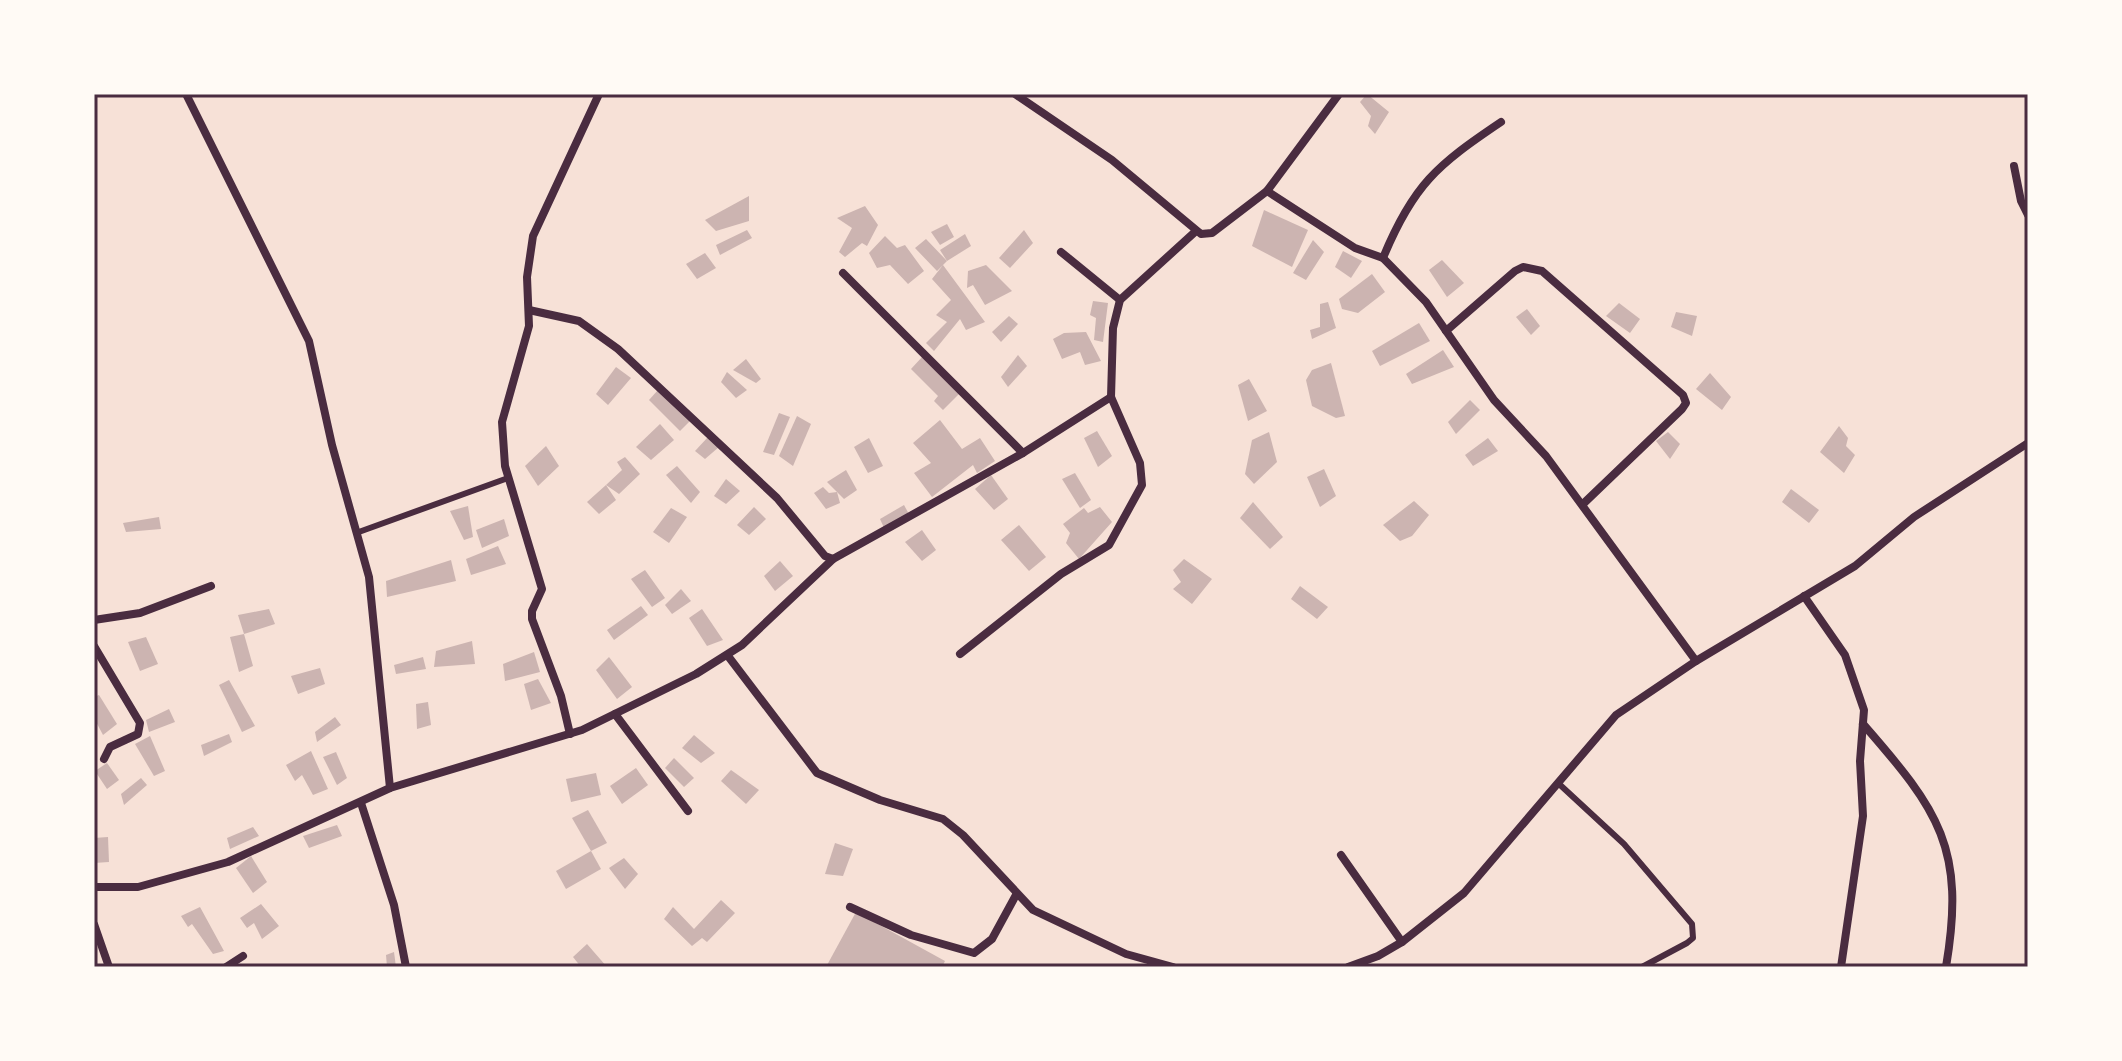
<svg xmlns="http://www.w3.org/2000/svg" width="2122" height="1061" viewBox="0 0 2122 1061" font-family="Barlow,sans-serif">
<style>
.building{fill:#ccb4b1}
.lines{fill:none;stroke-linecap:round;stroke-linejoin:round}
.service{stroke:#4a2c40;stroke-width:6}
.minor{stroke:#4a2c40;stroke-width:8}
.neatline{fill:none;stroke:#4a2c40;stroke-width:3}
</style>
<rect width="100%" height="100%" fill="#f7e1d7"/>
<g class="building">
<polygon points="1367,94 1389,112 1375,134 1368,126 1371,116 1360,102"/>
<polygon points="749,196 749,221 716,231 705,220"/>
<polygon points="865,206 878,225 867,246 862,243 845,257 839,252 852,228 837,218"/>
<polygon points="1264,210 1308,230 1292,267 1252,246"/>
<polygon points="947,224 954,237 940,245 931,232"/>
<polygon points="747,230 752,238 720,255 716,245"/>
<polygon points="1024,230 1033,243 1010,268 999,258"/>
<polygon points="965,234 971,246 947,261 940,250"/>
<polygon points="885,236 897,248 905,245 924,271 908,284 890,265 877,268 869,253"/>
<polygon points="926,239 947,261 943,265 985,322 966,330 960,319 934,351 926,343 947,322 936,315 951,300 932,279 943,265 937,271 915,248"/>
<polygon points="1313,240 1324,252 1306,280 1293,273"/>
<polygon points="1343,251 1362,261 1351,278 1335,267"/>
<polygon points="705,253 716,268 697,279 686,264"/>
<polygon points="1442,260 1464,283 1447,297 1429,270"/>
<polygon points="986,265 1012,291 985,305 973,285 967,288 968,271"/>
<polygon points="1372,274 1385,292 1358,313 1342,309 1339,299"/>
<polygon points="1093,301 1108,303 1103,342 1094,340 1096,318 1090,315"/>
<polygon points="1328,302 1336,328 1312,339 1310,330 1320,327 1320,304"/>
<polygon points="1619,303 1640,319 1630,333 1606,316"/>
<polygon points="1527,309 1540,326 1531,335 1516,317"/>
<polygon points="1676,312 1697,316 1692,336 1671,327"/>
<polygon points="1009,316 1018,324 1001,342 992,332"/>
<polygon points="1419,323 1430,341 1380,366 1372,351"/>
<polygon points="1086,332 1101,361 1085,365 1080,352 1062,359 1053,339 1064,333"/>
<polygon points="1443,350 1454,367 1412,384 1406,374"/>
<polygon points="1018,355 1027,366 1008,387 1001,377"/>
<polygon points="923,356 960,393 943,410 934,401 938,396 911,369"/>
<polygon points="746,359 761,379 756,383 733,370"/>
<polygon points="1331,363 1345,416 1336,418 1312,406 1306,380 1312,370"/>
<polygon points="616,367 631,378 608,405 596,394"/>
<polygon points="727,372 747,390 736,398 721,382"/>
<polygon points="1710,373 1731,397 1722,410 1696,389"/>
<polygon points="1249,379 1267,411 1248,421 1238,385"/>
<polygon points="658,390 690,421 680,431 649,400"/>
<polygon points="1470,400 1480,410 1456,434 1448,422"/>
<polygon points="779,413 790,417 774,455 763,452"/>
<polygon points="797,416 811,424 793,466 779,456"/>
<polygon points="940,420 962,449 980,438 995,461 977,473 973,465 932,497 914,473 931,463 913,443"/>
<polygon points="660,424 674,440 651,460 636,447"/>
<polygon points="1839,426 1848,438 1846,446 1855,455 1844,473 1820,452"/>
<polygon points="1097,431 1112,456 1098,467 1084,438"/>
<polygon points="1269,432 1277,462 1254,484 1245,474 1252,440"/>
<polygon points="1668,432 1680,444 1670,459 1656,441"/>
<polygon points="708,437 719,447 705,459 695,451"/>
<polygon points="869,438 883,466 868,473 854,447"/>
<polygon points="1488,438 1498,451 1473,466 1465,455"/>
<polygon points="546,446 559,466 538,486 525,466"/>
<polygon points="625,457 640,474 619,494 606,485 622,470 617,462"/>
<polygon points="677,466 700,492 691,503 666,475"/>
<polygon points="1324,469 1336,496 1320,507 1307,477"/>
<polygon points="846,470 857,490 844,499 827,482"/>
<polygon points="1075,473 1091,500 1080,508 1062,479"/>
<polygon points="991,475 1008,499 994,510 975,489"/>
<polygon points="726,479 740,491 726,504 714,496"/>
<polygon points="606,485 616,500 599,514 587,502"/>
<polygon points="823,487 829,493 837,492 840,503 826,509 814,493"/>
<polygon points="1791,489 1819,510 1809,523 1782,502"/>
<polygon points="1414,501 1429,515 1412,536 1400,541 1383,525"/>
<polygon points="1253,502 1283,537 1270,549 1240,518"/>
<polygon points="904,505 910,516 885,530 880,519"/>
<polygon points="468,506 473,537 464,540 450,511"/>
<polygon points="754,507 766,519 749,535 737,525"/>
<polygon points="1100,507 1112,522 1079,559 1066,543 1070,533 1063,524 1084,508 1088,513"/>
<polygon points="671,508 687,517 669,543 653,532"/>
<polygon points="159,517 161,529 126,532 123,523"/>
<polygon points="504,519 509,536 482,548 476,530"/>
<polygon points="1019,525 1046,557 1029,571 1001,540"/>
<polygon points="922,530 936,550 922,561 905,542"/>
<polygon points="498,546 506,564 471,575 466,559"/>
<polygon points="1184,559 1212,579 1192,604 1173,589 1181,582 1173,570"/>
<polygon points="451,560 456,581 387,597 386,581"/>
<polygon points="780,561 793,576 775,591 764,576"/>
<polygon points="645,570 665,598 652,607 631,579"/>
<polygon points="1300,586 1328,607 1317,619 1291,599"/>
<polygon points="681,589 691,601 672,614 665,605"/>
<polygon points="641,606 648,615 614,640 607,630"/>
<polygon points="269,609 275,624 244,634 253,666 239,672 230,637 244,634 238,615"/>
<polygon points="702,609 723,640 707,646 689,618"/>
<polygon points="146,637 158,664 140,671 128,642"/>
<polygon points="472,641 475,664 434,667 436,651"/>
<polygon points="534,652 540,672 505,681 503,664"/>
<polygon points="423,657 426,669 396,674 394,665"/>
<polygon points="609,657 632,687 617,699 596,670"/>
<polygon points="320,668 325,684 298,694 291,676"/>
<polygon points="538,679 551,703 531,710 524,684"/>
<polygon points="229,680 255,726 242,732 219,685"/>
<polygon points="99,695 117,724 103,735 94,718 94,697"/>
<polygon points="428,702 431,725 417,729 416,704"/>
<polygon points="169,709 175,722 149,732 146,720"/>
<polygon points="335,717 341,725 317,742 315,732"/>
<polygon points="229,734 232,742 204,756 201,745"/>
<polygon points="694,735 715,753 701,763 682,748"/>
<polygon points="150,736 165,771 154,776 135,744"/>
<polygon points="311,751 328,789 313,795 302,775 295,781 286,765"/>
<polygon points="336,752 347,778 337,785 323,757"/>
<polygon points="674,758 694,778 684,787 665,768"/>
<polygon points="107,763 119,780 107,789 95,771"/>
<polygon points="636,768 648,785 622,804 610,786"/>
<polygon points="731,770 759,790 746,804 721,781"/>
<polygon points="596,773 601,795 571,802 566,779"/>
<polygon points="141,778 147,785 124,805 121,794"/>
<polygon points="588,810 607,843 591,851 572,818"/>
<polygon points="337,825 342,836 309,848 303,836"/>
<polygon points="253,827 259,836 230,849 227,838"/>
<polygon points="108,837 109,862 94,863 94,838"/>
<polygon points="835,843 853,849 843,876 825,874"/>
<polygon points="591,851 601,869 566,889 556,871"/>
<polygon points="251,856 267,882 253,893 236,868"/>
<polygon points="624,858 638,874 625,889 609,868"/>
<polygon points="721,900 735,913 707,942 702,938 692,946 664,919 673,907 694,929"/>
<polygon points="261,904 279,926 262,939 254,923 247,928 240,918"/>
<polygon points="200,907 224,951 213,954 192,924 188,927 181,916"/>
<polygon points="856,912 945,961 942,967 826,967"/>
<polygon points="587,944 607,967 581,967 573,957"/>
<polygon points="394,952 396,967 387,967 386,955"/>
</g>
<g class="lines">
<g class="service">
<polyline points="356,533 508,478"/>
<polyline points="1558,783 1624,844 1692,924 1693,938 1687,943 1642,967"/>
</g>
<g class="minor">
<polyline points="1015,94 1112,160 1201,234 1212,233 1267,191 1339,94"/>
<polyline points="2014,166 2021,201 2028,215"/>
<polyline points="1267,191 1355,248 1383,258 1426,302 1494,400 1546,456 1696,661"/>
<polyline points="1061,252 1120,300"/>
<path d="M 1383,258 C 1413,185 1437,165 1501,122"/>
<polyline points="843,273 1023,453"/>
<polyline points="529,310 579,321 618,349 777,498 825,556 833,559 1023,453 1111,397"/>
<polyline points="1446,331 1515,271 1523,267 1542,271 1683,395 1686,403 1682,409 1583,504"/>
<polyline points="1804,596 1845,655 1864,710 1860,761 1863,816 1841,967"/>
<polyline points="94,620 140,613 211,586"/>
<polyline points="94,646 140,723 138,734 110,747 104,759"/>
<polyline points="960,654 1061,574 1109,545 1142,485 1140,463 1111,397 1113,328 1120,300 1196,231"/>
<polyline points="728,656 817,773 880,800 943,819 963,835 1033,910 1126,954 1173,967"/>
<polyline points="615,714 688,811"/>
<path d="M 1863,724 C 1939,811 1966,848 1946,967"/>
<polyline points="570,734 561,696 532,619 532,611 542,589 505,466 502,422 529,326 527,277 533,236 599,94"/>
<polyline points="390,788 582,730 696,674 742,645 833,559"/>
<polyline points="361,803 394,905 406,967"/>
<polyline points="1341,855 1402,942"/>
<polyline points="94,887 138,887 228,862 390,788 369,577 332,445 309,341 186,94"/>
<polyline points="850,907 911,935 974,953 992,939 1016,895"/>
<polyline points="94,924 109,967"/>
<polyline points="226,967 243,956"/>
<polyline points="1348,967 1378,956 1402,942 1464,893 1616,715 1696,661 1855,566 1914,517 2028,443"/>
</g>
</g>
<rect width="2122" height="1061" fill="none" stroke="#fffaf5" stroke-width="192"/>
<rect x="96" y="96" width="1930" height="869" class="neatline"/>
</svg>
